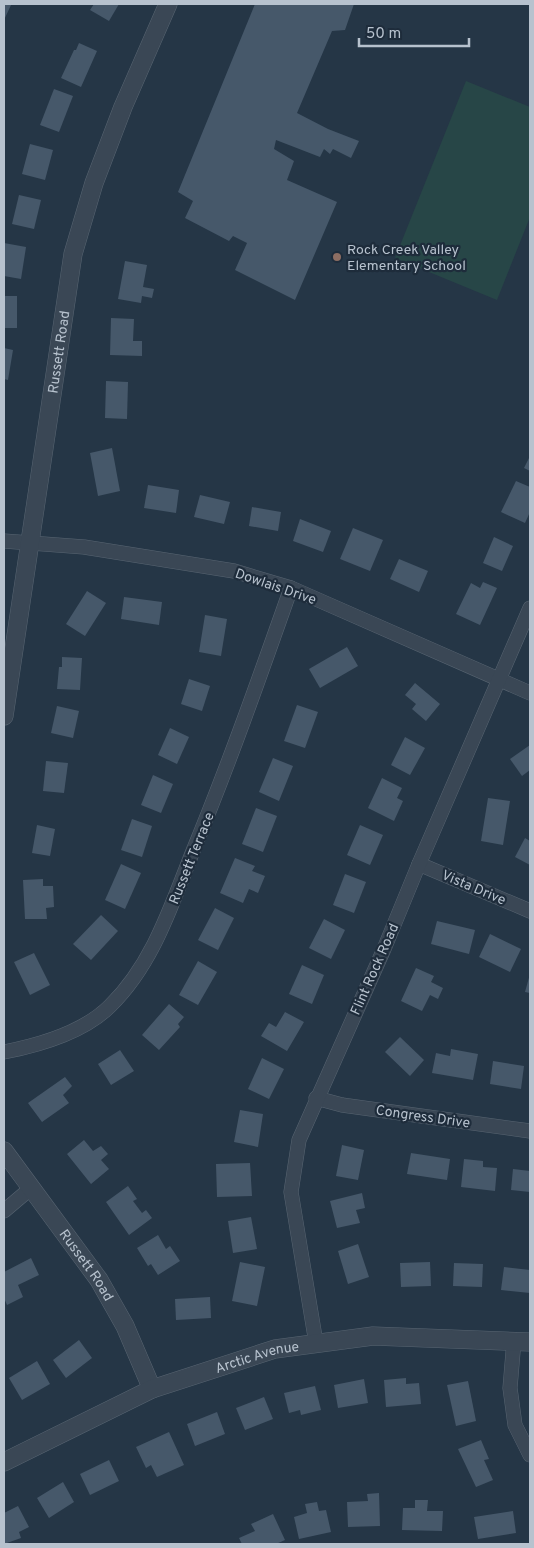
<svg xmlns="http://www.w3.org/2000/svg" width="534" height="1548" viewBox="0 0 534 1548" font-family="Overpass,sans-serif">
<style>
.green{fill:#274647}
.building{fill:#46586a}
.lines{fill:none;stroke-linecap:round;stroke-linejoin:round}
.minor-casing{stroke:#586572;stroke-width:15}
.tertiary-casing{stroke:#586572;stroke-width:19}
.minor{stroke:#3a4755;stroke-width:14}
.tertiary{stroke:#3a4755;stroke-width:18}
.education-dot{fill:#8d6e63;stroke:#1e2c3b;stroke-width:2}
.labels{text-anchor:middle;stroke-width:4.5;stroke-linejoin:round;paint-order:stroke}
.poi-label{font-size:14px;fill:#b7c2ce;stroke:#1e2c3b;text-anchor:start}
.street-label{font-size:14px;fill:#b7c2ce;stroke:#1e2c3b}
</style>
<rect width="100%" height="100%" fill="#253646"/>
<polygon class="green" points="466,81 530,107 530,217 497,300 395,258"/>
<g class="building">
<polygon points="4,4 11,5 4,20"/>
<polygon points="94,4 119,4 109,21 90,10"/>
<polygon points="255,4 354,4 345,30 332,31 297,113 328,129 359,141 351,158 333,149 330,154 324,149 320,157 276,140 274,149 294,161 287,180 337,202 295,300 235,270 247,243 233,236 229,241 185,218 193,201 178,192"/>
<polygon points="79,43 97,51 81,87 61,78 74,50 76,50"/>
<polygon points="54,89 73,96 59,132 40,125"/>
<polygon points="30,144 53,150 45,180 22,174"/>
<polygon points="19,195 41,200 34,229 12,224"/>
<polygon points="4,243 26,247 21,279 4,276"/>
<polygon points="125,261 147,265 143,287 154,289 152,298 142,296 141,303 118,299"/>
<rect x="4" y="296" width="13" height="32"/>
<polygon points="111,318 134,319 133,341 142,341 142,356 110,355"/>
<polygon points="4,348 13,350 8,380 4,379"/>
<polygon points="106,381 128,382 127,419 105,418"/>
<polygon points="112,448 120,491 98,496 90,453"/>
<polygon points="530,456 530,471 524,468"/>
<polygon points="516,481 530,487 530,512 525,523 501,512"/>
<polygon points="148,485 179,490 176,513 144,508"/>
<polygon points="200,495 230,502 224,524 194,517"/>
<polygon points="252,507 281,512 278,531 249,526"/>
<polygon points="300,519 331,531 323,552 293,541"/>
<polygon points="353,528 383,540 370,571 340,559"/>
<polygon points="494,537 513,546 502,571 483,563"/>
<polygon points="399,559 428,571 419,592 390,579"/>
<polygon points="483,582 497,588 480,625 456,614 471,583 480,588"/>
<polygon points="87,591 106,603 85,636 66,624"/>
<polygon points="124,597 162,602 159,625 121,619"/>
<polygon points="205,615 227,619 221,656 199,652"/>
<polygon points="347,647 358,666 320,688 309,669"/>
<polygon points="62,657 82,658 80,690 57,689 59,667 62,667"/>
<polygon points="189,679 210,686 202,711 181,704"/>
<polygon points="415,683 440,704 426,721 412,709 416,704 405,695"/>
<polygon points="297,705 318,712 305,748 284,741"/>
<polygon points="57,706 79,711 73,738 51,733"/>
<polygon points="170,728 189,737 177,764 158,755"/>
<polygon points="405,737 425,748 410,775 391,765"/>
<polygon points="530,745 530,770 522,776 510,759"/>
<polygon points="273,758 293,766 279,801 259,792"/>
<polygon points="46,761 68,763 64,793 43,791"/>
<polygon points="153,775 173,784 161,813 141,805"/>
<polygon points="382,778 402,788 397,798 403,801 394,821 368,808"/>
<polygon points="488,798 510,801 503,845 481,841"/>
<polygon points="256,808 277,816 263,852 242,844"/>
<polygon points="132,819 152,826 142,857 121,850"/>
<polygon points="37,825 55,829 50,856 32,853"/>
<polygon points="360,825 383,835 370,865 347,855"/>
<polygon points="525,838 530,841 530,865 515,857"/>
<polygon points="235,858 255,866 252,871 265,876 258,893 249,889 243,903 220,893"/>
<polygon points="121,864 141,873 125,909 105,900"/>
<polygon points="345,874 366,882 354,913 333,905"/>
<polygon points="43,879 43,886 53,886 54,907 46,908 47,919 25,919 23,880"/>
<polygon points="215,908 234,918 218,950 198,940"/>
<polygon points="101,915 118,931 91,960 73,944"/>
<polygon points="324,919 345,930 331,959 309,948"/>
<polygon points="437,921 475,930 469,954 431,944"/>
<polygon points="490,934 521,949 510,972 479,957"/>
<polygon points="34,953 50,985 30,995 14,962"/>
<polygon points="198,961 217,972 198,1005 179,995"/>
<polygon points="302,965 324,975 312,1004 289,994"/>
<polygon points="416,968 434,976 431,982 443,988 438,999 430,995 422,1011 401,1001"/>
<polygon points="530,974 530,993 525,992"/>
<polygon points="169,1004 184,1017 178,1024 180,1027 159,1050 142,1035"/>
<polygon points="285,1012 304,1022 287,1051 261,1036 269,1023 276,1027"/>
<polygon points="400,1037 424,1060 410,1076 385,1052"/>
<polygon points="451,1049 478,1054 473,1080 432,1073 436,1053 450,1056"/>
<polygon points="120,1050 134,1071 111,1085 98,1064"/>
<polygon points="262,1058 284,1069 269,1099 248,1089"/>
<polygon points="493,1061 524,1066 521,1089 490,1084"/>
<polygon points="65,1077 72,1086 63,1095 69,1103 42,1122 28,1103"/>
<polygon points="240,1110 263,1114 258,1147 234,1142"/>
<polygon points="84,1140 93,1151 101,1146 108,1154 101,1160 109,1169 91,1184 67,1154"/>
<polygon points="342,1145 364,1150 358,1180 336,1176"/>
<polygon points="411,1153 450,1159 447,1180 407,1174"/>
<polygon points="464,1159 483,1161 483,1167 497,1168 495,1191 461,1187"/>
<polygon points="250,1163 252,1196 217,1197 216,1164"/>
<polygon points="513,1169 530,1171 530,1192 511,1190"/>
<polygon points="128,1186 137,1199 133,1201 142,1213 146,1210 152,1218 129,1235 106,1202"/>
<polygon points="362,1193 365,1208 356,1210 360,1223 337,1228 330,1201"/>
<polygon points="251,1217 257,1249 233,1253 228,1221"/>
<polygon points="158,1235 166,1249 170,1246 180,1261 158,1275 151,1264 148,1266 137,1248"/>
<polygon points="358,1244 369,1277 348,1284 338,1251"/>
<polygon points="31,1258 39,1275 18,1285 23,1297 7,1305 4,1298 4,1272"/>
<polygon points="240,1262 265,1267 257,1306 232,1301"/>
<polygon points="430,1262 431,1286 401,1287 400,1263"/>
<polygon points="454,1263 483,1264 482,1287 453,1286"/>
<polygon points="504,1267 530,1270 530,1293 501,1290"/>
<polygon points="210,1297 211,1318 176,1320 175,1299"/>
<polygon points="79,1340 92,1358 66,1378 53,1360"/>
<polygon points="37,1361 50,1384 22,1400 9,1378"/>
<polygon points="406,1378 406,1384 419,1383 421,1404 386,1407 384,1380"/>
<polygon points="364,1379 368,1403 338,1408 334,1385"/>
<polygon points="468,1381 476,1421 456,1426 447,1385"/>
<polygon points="315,1386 321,1410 301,1415 300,1410 289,1413 284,1393"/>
<polygon points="264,1397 273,1419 245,1430 236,1408"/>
<polygon points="217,1412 225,1434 195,1446 187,1424"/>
<polygon points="169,1432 184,1465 157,1477 151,1465 146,1468 136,1447"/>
<polygon points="481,1440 489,1459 484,1460 493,1480 476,1487 458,1449"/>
<polygon points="109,1460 119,1481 90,1495 80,1474"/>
<polygon points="63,1482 74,1502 49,1518 37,1498"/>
<polygon points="379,1493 380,1526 348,1527 347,1502 368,1501 367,1494"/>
<polygon points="415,1500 428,1500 427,1511 443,1511 442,1531 402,1530 403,1508 415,1508"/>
<polygon points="317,1502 319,1511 326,1510 331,1532 299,1539 294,1517 307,1513 305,1504"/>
<polygon points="18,1506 29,1527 19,1532 21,1538 4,1544 4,1513"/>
<polygon points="513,1511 516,1533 478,1539 474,1517"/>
<polygon points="273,1514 285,1540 276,1544 242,1544 239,1538 255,1531 251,1524"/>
</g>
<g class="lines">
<g class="minor-casing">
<g id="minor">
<polyline points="4,541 84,547 234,571 291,588 530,693"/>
<polyline points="419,864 530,911"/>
<path d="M 4,1052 C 40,1045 83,1033 110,1006 C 153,964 171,906 193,851 C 229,764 260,676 291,588"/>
<polyline points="316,1098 342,1105 530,1131"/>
<polyline points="4,1211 30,1189"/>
<polyline points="514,1340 510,1388 515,1425 530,1455"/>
<polyline points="316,1343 291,1192 299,1140 384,949 419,864 530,608"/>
</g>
</g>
<g class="tertiary-casing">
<g id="tertiary">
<path id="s1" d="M 4,716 L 73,254 L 94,183 L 123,107 L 168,4"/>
<path id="s2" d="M 4,1151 L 99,1280 L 125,1326 L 152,1389"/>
<path id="s3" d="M 4,1462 L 152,1389 L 275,1349 L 373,1336 L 530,1342"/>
</g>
</g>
<use href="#minor" class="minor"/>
<use href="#tertiary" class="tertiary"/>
</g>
<circle class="education-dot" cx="337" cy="257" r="5"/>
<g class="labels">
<g class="poi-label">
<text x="347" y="254">Rock Creek Valley<tspan x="347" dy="16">Elementary School</tspan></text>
</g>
<g class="street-label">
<text dy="5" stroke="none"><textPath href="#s1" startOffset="368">Russett Road</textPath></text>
<text transform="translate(276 586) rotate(19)" y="5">Dowlais Drive</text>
<text transform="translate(191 858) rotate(-68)" y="5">Russett Terrace</text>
<text transform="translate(474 887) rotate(23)" y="5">Vista Drive</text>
<text transform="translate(374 969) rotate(-66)" y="5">Flint Rock Road</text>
<text transform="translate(423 1116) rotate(8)" y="5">Congress Drive</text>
<text dy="5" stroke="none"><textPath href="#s2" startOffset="141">Russett Road</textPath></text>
<text dy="5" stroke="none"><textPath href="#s3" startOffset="275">Arctic Avenue</textPath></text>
</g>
</g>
<rect width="534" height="1548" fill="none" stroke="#b7c2ce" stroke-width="10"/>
<path d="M359 38v8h110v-8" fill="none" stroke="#b7c2ce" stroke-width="2.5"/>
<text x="366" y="38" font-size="15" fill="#b7c2ce" stroke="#1e2c3b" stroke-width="4" paint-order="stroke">50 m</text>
</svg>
